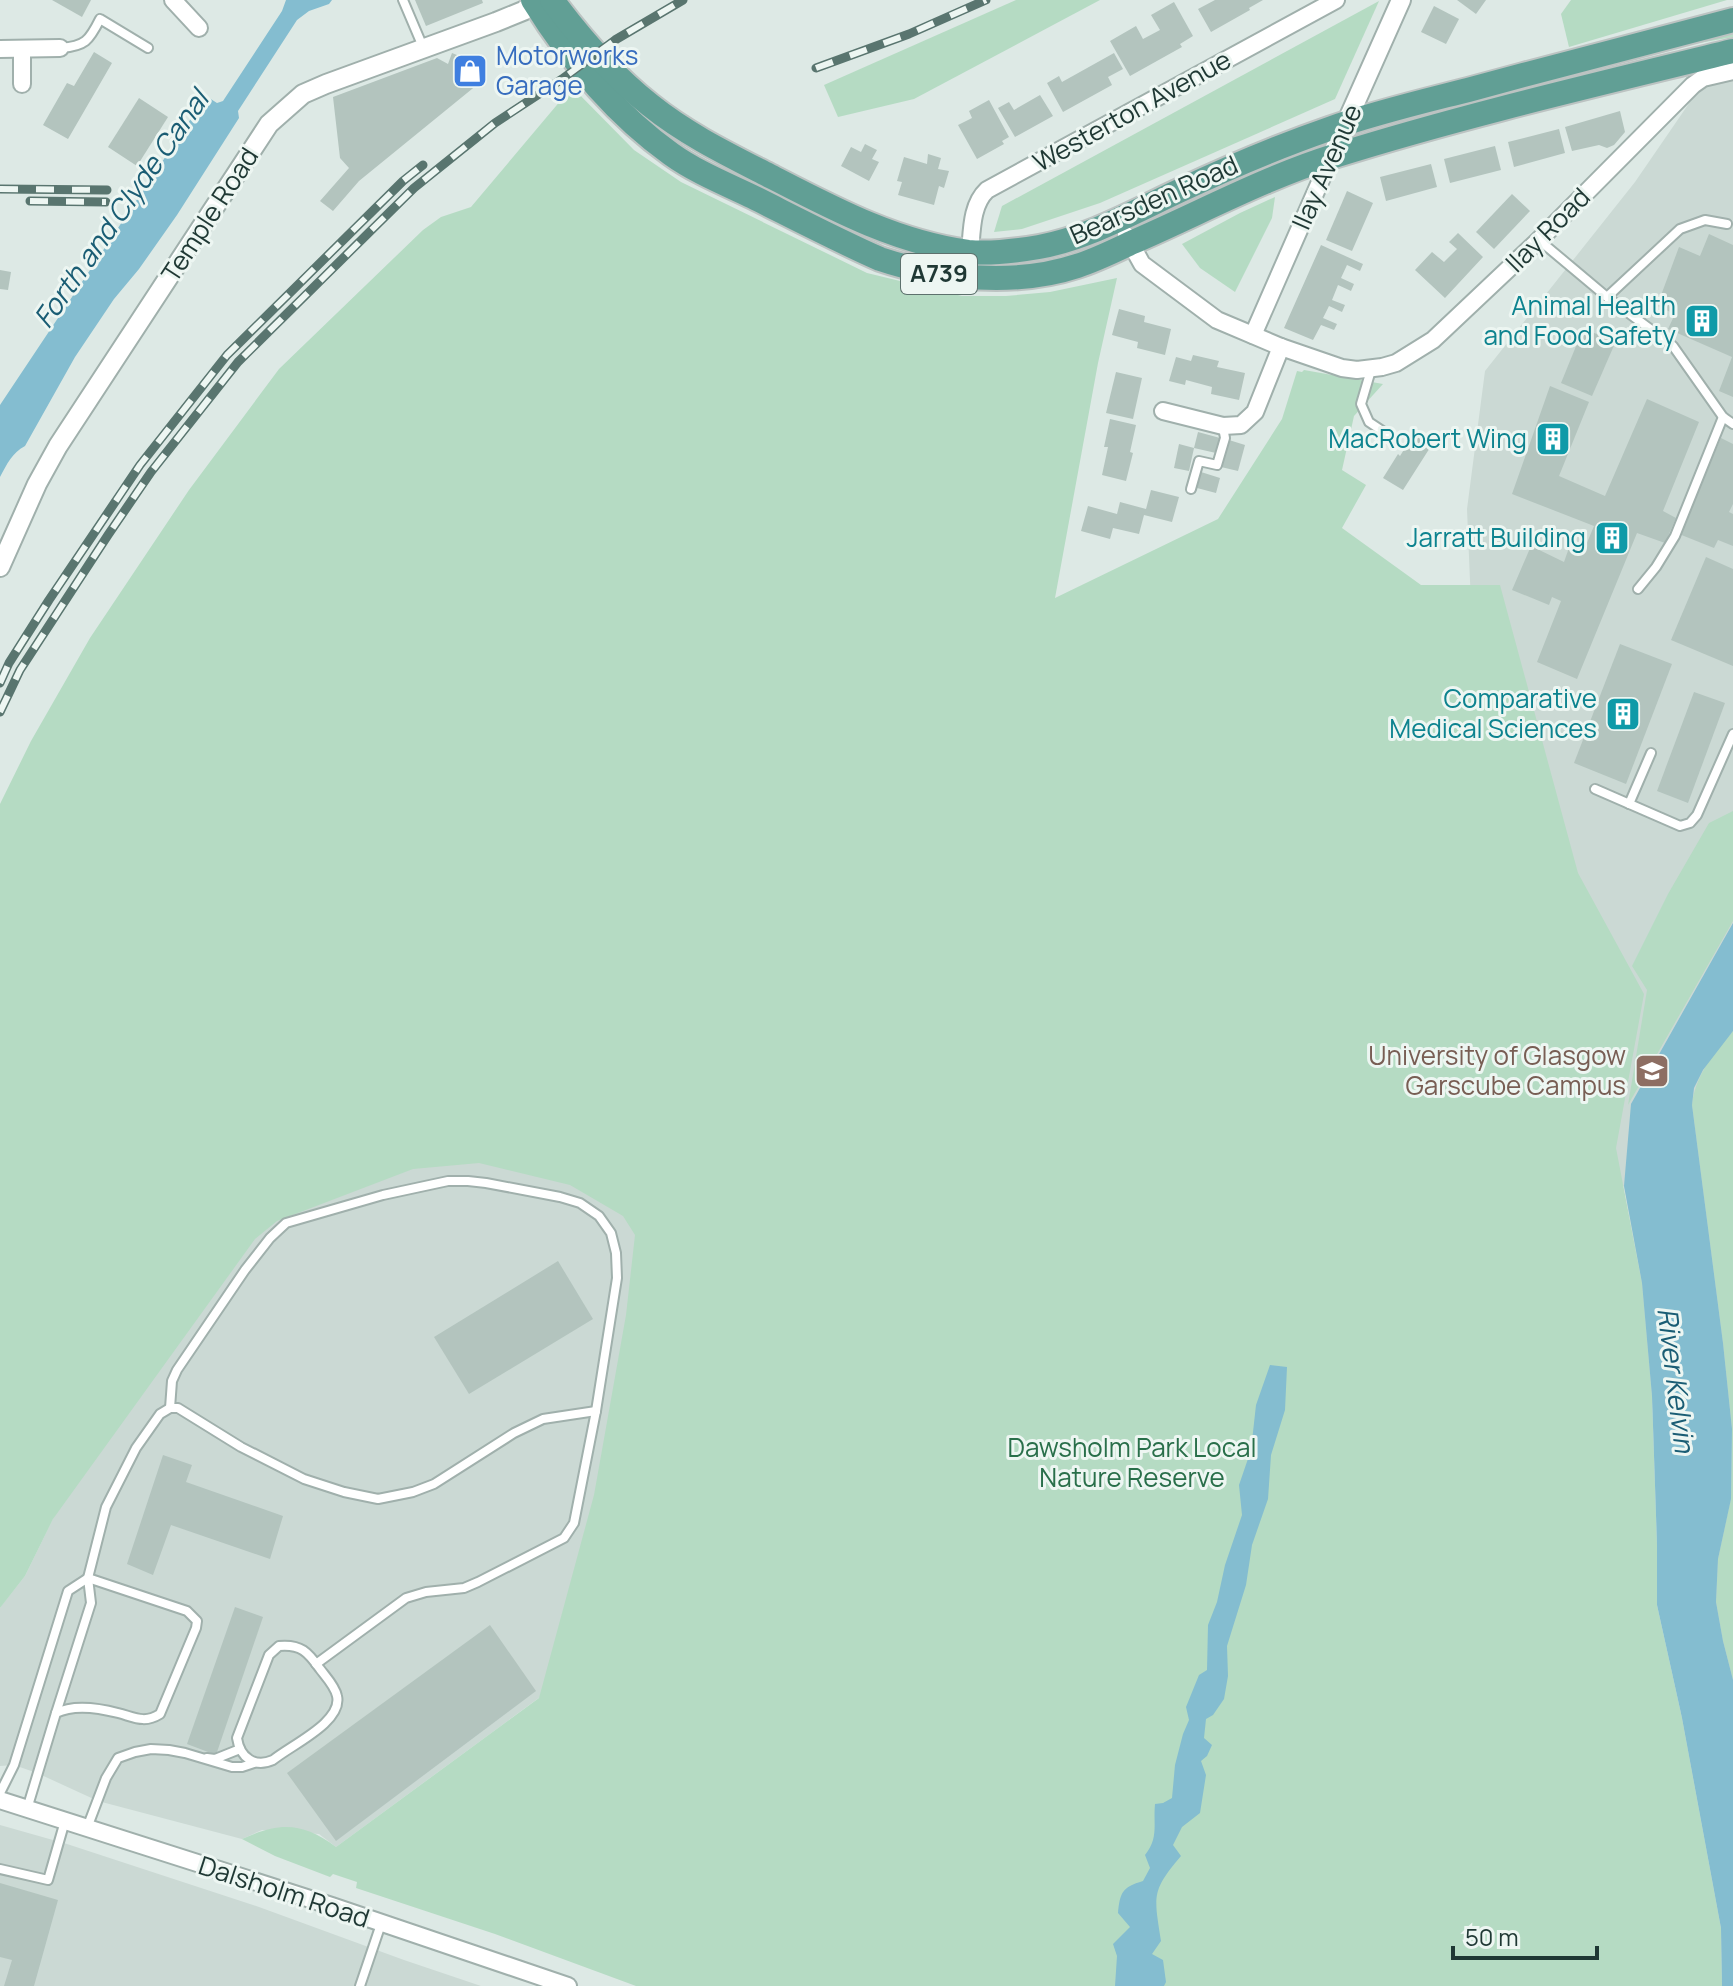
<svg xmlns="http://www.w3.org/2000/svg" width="1733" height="1986" viewBox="0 0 1733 1986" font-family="Manrope,sans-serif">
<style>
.built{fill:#cbd9d4}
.green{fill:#b5dbc3}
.water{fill:#84bdd0}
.building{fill:#b3c4be}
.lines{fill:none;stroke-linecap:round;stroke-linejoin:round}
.service-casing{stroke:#a0b0ac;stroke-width:12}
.minor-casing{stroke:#a0b0ac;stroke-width:20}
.tertiary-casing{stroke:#a0b0ac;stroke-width:22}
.primary-casing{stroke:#bcc3c2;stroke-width:28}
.service{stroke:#fff;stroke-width:8}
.minor{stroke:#fff;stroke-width:16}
.tertiary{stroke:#fff;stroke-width:18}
.primary{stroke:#619f95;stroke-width:24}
.rail-casing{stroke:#59756f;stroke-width:9}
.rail{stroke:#edf6f2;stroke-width:6;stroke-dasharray:18;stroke-linecap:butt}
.labels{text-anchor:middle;stroke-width:6;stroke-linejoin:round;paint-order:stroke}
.shield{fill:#edf6f2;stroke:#5d716d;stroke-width:2}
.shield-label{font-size:24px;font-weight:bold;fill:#1f3834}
.shop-label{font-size:26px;fill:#366cbe;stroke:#edf6f2;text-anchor:start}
.street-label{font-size:26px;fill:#1f3834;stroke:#edf6f2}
.culture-label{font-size:26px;fill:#0d838f;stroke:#edf6f2;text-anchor:end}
.education-label{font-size:26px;fill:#785e54;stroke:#edf6f2;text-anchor:end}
.park-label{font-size:26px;fill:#296f4a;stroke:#edf6f2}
.water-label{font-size:28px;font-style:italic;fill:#1a5d74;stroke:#edf6f2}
</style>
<rect width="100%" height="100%" fill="#dde9e5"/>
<g class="built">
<polygon points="1733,73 1733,1986 1722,1986 1721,1928 1682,1718 1640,1274 1624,1187 1584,1138 1474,676 1467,509 1485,371 1635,182 1703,83"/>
<polygon points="459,1155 567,1181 616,1202 642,1244 629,1382 551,1689 336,1847 319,1834 262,1830 242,1839 98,1801 37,1773 14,1765 0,1766 0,1608 2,1605 25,1576 67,1490 259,1219 304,1193"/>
<polygon points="0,1825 67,1844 259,1907 404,1960 481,1986 0,1986"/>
</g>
<g class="green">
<polygon points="1016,0 1100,0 914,99 838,117 824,85"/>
<polygon points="1571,0 1727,0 1569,47 1561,14"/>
<polygon points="1379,1 1335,99 1100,203 1022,229 994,232 1002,206"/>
<polygon points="1733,26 1733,37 1676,47 1417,119 1415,112"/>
<path d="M 572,87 L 634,150 L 681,182 L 867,273 L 962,296 L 1006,296 L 1050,292 L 1117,278 L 1098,363 L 1055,598 L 1218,519 L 1282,419 L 1297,371 L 1302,372 L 1304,370 L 1383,384 L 1354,416 L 1342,470 L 1366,485 L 1342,528 L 1421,585 L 1500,585 L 1578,873 L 1644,994 L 1616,1148 L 1642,1283 L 1652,1396 L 1657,1545 L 1657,1605 L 1682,1718 L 1721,1928 L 1722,1986 L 636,1986 L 495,1934 L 356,1888 L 357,1882 L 333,1874 L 330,1877 L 275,1856 L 242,1839 C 280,1822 302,1822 336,1847 L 539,1698 L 594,1495 L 626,1315 L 635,1235 L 623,1216 L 570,1185 L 479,1163 L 413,1169 L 277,1221 L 255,1239 L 53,1519 L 25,1576 L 0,1608 L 0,804 L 31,741 L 90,638 L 189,490 L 279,369 L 423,230 L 441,217 L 471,207 Z"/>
<polygon points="1275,197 1272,218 1235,292 1200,268 1182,244 1240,213"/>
<polygon points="1733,811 1733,921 1628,1105 1647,990 1632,966 1668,894 1709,823"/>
<path d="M 1733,1031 L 1733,1680 L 1723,1641 L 1716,1602 L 1718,1559 L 1731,1498 L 1732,1429 L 1723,1343 L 1692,1105 C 1695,1076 1714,1052 1733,1031 Z"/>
</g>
<g class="water">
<path d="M 286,0 L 332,0 L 329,4 L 309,11 L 297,20 L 238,111 L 239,118 L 177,215 L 139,269 L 114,299 L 75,357 L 25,446 C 12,453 7,464 0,477 L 0,405 L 206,96 L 217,103 L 223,101 L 282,11 Z"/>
<polygon points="1733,923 1733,1031 1703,1070 1694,1088 1692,1105 1723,1343 1732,1429 1731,1499 1718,1559 1716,1602 1723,1641 1733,1680 1733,1986 1722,1986 1721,1928 1682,1718 1657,1605 1657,1545 1652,1396 1642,1283 1624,1186 1631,1104"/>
<path d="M 1270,1365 L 1287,1367 L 1285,1410 L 1271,1455 L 1268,1499 L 1252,1545 L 1246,1585 L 1227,1646 L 1228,1676 L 1224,1699 L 1213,1715 L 1206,1719 L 1204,1738 L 1212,1745 L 1207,1756 L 1201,1761 L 1206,1775 L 1200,1813 L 1182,1827 L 1173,1845 L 1181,1856 C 1151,1891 1154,1896 1161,1941 L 1152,1954 L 1163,1960 L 1166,1982 L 1164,1986 L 1115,1986 L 1117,1956 L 1113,1944 L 1130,1927 L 1118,1913 C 1120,1893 1122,1887 1143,1881 L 1150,1868 L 1145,1855 C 1159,1838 1153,1824 1155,1804 L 1163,1803 L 1172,1798 L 1175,1765 L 1183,1734 L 1189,1720 L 1186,1707 L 1199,1675 L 1207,1670 L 1208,1625 L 1217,1602 L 1225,1565 L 1242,1515 L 1239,1485 L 1251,1450 L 1256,1405 Z"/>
</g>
<g class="building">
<polygon points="52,0 91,0 82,17"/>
<polygon points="415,0 482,0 483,3 426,26"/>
<polygon points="1215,0 1263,0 1249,8 1250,10 1211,32 1198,9"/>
<polygon points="1457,0 1486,0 1476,14"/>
<polygon points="1174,2 1193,36 1180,44 1182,47 1130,76 1110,41 1136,26 1143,39 1160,30 1151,15"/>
<polygon points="1434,6 1459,19 1446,44 1421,32"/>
<polygon points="94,52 112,63 68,139 43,125 67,83 74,86"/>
<polygon points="452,53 486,67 481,80 483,80 359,181 333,211 320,201 349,168 340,158 333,97 437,58 448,64"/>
<polygon points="1114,53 1123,69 1108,77 1112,85 1063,112 1047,83 1059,76 1062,82"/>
<polygon points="1040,95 1053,116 1015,137 998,108 1009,102 1014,110"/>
<polygon points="139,98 168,117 137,166 108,147"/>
<polygon points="989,100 1009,137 1002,141 1004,144 977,159 958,125 972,118 969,111"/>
<polygon points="1620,111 1625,132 1614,145 1607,148 1599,145 1572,151 1565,127"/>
<polygon points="1559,129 1565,153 1514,167 1508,142"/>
<polygon points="865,144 877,150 872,159 879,162 869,181 841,166 851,147 861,152"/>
<polygon points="1495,146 1501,170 1450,183 1444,159"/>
<polygon points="928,154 941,158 938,169 949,171 944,188 939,186 934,205 898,195 902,182 897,181 904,157 927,164"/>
<polygon points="1431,164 1437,187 1386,201 1380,177"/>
<polygon points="1347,191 1373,203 1352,251 1326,240"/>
<polygon points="1512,194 1530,211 1494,249 1476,232"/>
<polygon points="1458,233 1483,257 1445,298 1415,270 1432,252 1444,262 1457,249 1449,242"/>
<polygon points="1709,234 1733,245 1733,397 1719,391 1732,357 1668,329 1675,314 1657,306 1679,247 1700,256"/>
<polygon points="1321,245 1363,264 1360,271 1347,265 1341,278 1354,284 1351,291 1338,285 1332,300 1345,305 1342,312 1329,306 1323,318 1337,324 1334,330 1321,325 1313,340 1284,328"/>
<polygon points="0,270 11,272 8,290 0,289"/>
<polygon points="1119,309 1145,316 1144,322 1171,329 1165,355 1137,348 1138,342 1112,335"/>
<polygon points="1583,329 1616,341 1592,396 1561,383"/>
<polygon points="1193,355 1219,361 1217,367 1245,373 1239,400 1211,394 1212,387 1186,380 1185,385 1169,381 1176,357 1191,361"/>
<polygon points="1116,372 1142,378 1133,419 1106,413"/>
<polygon points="1550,386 1589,402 1559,476 1605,496 1647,399 1699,422 1663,511 1676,518 1665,543 1637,533 1577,679 1537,662 1561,601 1552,597 1549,605 1512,590 1531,546 1564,562 1570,545 1584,550 1594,526 1512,494"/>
<polygon points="1110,419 1136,425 1130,452 1133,453 1126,481 1102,475 1108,447 1104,447"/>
<polygon points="1198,432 1220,438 1216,453 1194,448"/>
<polygon points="1415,432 1433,443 1403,490 1383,478 1398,454 1400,456"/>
<polygon points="1721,438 1733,444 1733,504 1729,512 1733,514 1733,546 1718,540 1714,548 1679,534"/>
<polygon points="1229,440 1245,445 1238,471 1221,467"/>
<polygon points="1179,444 1194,448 1189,471 1174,468"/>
<polygon points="1201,472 1220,478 1216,493 1197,488"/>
<polygon points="1151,490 1179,497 1172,522 1144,515 1139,534 1113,528 1110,539 1081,531 1088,506 1117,514 1120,502 1146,509"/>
<polygon points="1706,557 1733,569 1733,666 1671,640"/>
<polygon points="1620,644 1672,664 1626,784 1574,763"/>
<polygon points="1694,692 1725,703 1688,803 1657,791"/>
<polygon points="558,1261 593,1319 469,1394 434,1337"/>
<polygon points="163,1455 192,1465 186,1482 283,1516 270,1559 171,1525 153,1575 127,1564"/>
<polygon points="235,1607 263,1617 216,1755 187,1744"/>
<polygon points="490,1625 536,1691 336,1841 287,1773"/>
<polygon points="0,1883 58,1900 34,1986 4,1986 12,1960 0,1957"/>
</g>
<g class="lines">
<g class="service-casing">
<g id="service">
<polyline points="403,0 423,47"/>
<path d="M 61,48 C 85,46 89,41 100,19 L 148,48"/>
<polyline points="1539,240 1607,297 1673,346 1723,417 1733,424"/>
<polyline points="1607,297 1680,229 1705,220 1727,224"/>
<polyline points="1371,370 1361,404 1369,422 1387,434"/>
<polyline points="1191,489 1199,461 1217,465 1225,438 1223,427"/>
<polyline points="1638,589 1656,567 1675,536 1723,417"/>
<polyline points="1595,789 1680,826 1690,823 1697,815 1733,734"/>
<polyline points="1629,804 1651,753"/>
<polyline points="170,1408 172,1381 177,1370 245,1270 270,1238 286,1223 383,1195 448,1181 468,1181 486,1183 560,1197 580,1203 599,1216 611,1233 616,1253 617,1278 596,1411 574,1523 564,1538 478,1582 464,1588 426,1592 406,1598 316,1664"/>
<path d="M 279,1646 C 301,1644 308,1652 320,1669 C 326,1677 335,1686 337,1696 C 343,1722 291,1745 273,1760 C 255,1768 240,1758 237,1738 L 269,1655 Z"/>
<polyline points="56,1713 91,1603 88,1578 106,1507 136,1448 160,1414 170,1408 178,1408 241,1447 304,1479 344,1492 378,1499 413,1492 434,1484 514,1433 543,1419 596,1411"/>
<polyline points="207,1758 215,1759 240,1749"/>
<polyline points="0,1793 14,1765 68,1591 88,1578"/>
<path d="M 27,1809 L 56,1713 C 74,1704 99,1708 118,1713 C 134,1717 144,1724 160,1714 L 196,1628 L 197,1621 L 187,1611 L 88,1578"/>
<polyline points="87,1828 106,1778 118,1758 135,1752 151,1749 169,1750 185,1753 232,1767 242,1767 254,1763"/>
<polyline points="0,1869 48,1880 65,1821"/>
<polyline points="360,1986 381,1924"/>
</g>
</g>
<g class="minor-casing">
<g id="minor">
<polyline points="173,0 199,28"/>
<polyline points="0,49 60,48"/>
<polyline points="22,49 22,84"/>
<polyline points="1126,235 1142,264 1217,320 1281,347 1342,368 1357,370 1382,367 1396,363 1433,340 1539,240 1693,85 1703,78 1733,71"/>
<path d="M 970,252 C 972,231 971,205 987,190 L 1336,0"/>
<polyline points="1253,335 1331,157"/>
<polyline points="1163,411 1223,426 1241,425 1255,412 1281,347"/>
<polyline points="0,1800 332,1906 568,1986"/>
</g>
</g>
<g class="tertiary-casing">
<g id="tertiary">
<polyline points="1331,157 1401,0"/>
<polyline points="0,567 37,484 58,446 269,124 303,94 326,84 496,22 523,11 541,0"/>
</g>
</g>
<g class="primary-casing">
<g id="primary">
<path d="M 533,0 C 569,58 615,114 671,154 C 696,172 726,184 753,197 C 795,218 837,240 880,259 C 939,279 1017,286 1077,266 C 1096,260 1114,251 1133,242 C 1200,213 1264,178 1334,156 C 1465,115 1599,84 1733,51"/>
<path d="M 552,0 C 581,39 612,75 650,105 C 686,134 727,154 768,175 C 832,208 895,242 968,252 C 991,254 1016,251 1039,247 C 1088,238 1134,212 1179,191 C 1228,168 1277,147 1329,129 C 1374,113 1421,102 1468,90 C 1556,66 1644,43 1733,20"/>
</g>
</g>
<use href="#service" class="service"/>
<use href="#minor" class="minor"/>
<use href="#tertiary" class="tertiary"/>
<use href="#primary" class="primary"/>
<g class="rail-casing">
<g id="rail">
<polyline points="816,68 909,34 986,0"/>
<polyline points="0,189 107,190"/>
<polyline points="30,201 106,202"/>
<polyline points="0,683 9,663 49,600 140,465 227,355 403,181 423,165"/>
<polyline points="0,712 20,670 108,535 151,472 238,362 414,188 495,123 562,79 615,40 683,0"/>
</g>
</g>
<use href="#rail" class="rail"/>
</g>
<defs>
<g id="shop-square" transform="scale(1.8)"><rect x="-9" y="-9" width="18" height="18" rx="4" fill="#3f7fe0" stroke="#edf6f2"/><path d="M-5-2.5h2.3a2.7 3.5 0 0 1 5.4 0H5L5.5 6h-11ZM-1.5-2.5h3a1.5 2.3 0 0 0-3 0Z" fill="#fff"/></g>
<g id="building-square" transform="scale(1.8)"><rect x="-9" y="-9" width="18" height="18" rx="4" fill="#0f9aa8" stroke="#edf6f2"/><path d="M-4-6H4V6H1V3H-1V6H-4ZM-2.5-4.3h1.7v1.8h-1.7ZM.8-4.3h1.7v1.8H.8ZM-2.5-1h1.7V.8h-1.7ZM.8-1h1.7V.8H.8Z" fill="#fff"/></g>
<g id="university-square" transform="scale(1.8)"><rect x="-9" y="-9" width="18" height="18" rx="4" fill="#8d6e63" stroke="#edf6f2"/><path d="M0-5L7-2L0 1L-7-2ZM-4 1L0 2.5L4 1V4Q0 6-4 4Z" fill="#fff"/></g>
</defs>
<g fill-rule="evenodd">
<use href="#shop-square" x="470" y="71"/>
<use href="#building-square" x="1702" y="321"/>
<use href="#building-square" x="1553" y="439"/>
<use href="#building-square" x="1612" y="538"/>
<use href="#building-square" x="1623" y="714"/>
<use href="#university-square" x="1652" y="1071"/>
</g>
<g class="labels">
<rect class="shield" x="901" y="254" width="76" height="40" rx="6"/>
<g class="shield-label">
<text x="939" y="282">A739</text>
</g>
<g class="shop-label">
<text x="496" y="65">Motorworks<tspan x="496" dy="30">Garage</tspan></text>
</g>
<g class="street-label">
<text transform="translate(1132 111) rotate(-29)" y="9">Westerton Avenue</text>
<text transform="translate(1327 167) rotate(-66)" y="9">Ilay Avenue</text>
<text transform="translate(1154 200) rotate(-24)" y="9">Bearsden Road</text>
<text transform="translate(210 215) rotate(-57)" y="9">Temple Road</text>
<text transform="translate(1548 230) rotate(-45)" y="9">Ilay Road</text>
<text transform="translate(284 1892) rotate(18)" y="9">Dalsholm Road</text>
</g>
<g class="culture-label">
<text x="1676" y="315">Animal Health<tspan x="1676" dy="30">and Food Safety</tspan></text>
<text x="1527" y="448">MacRobert Wing</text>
<text x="1586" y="547">Jarratt Building</text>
<text x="1597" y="708">Comparative<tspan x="1597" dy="30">Medical Sciences</tspan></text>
</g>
<g class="education-label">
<text x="1626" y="1065">University of Glasgow<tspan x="1626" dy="30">Garscube Campus</tspan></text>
</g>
<g class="park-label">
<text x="1132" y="1457">Dawsholm Park Local<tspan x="1132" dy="30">Nature Reserve</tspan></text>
</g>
<g class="water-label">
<text transform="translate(121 209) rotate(-55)" y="10">Forth and Clyde Canal</text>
<text transform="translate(1676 1380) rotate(83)" y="10">River Kelvin</text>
</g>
</g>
<path d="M1453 1946v12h144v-12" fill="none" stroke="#1f3834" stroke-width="4"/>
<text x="1465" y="1946" font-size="24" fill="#1f3834" stroke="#edf6f2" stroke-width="6" paint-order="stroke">50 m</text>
</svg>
